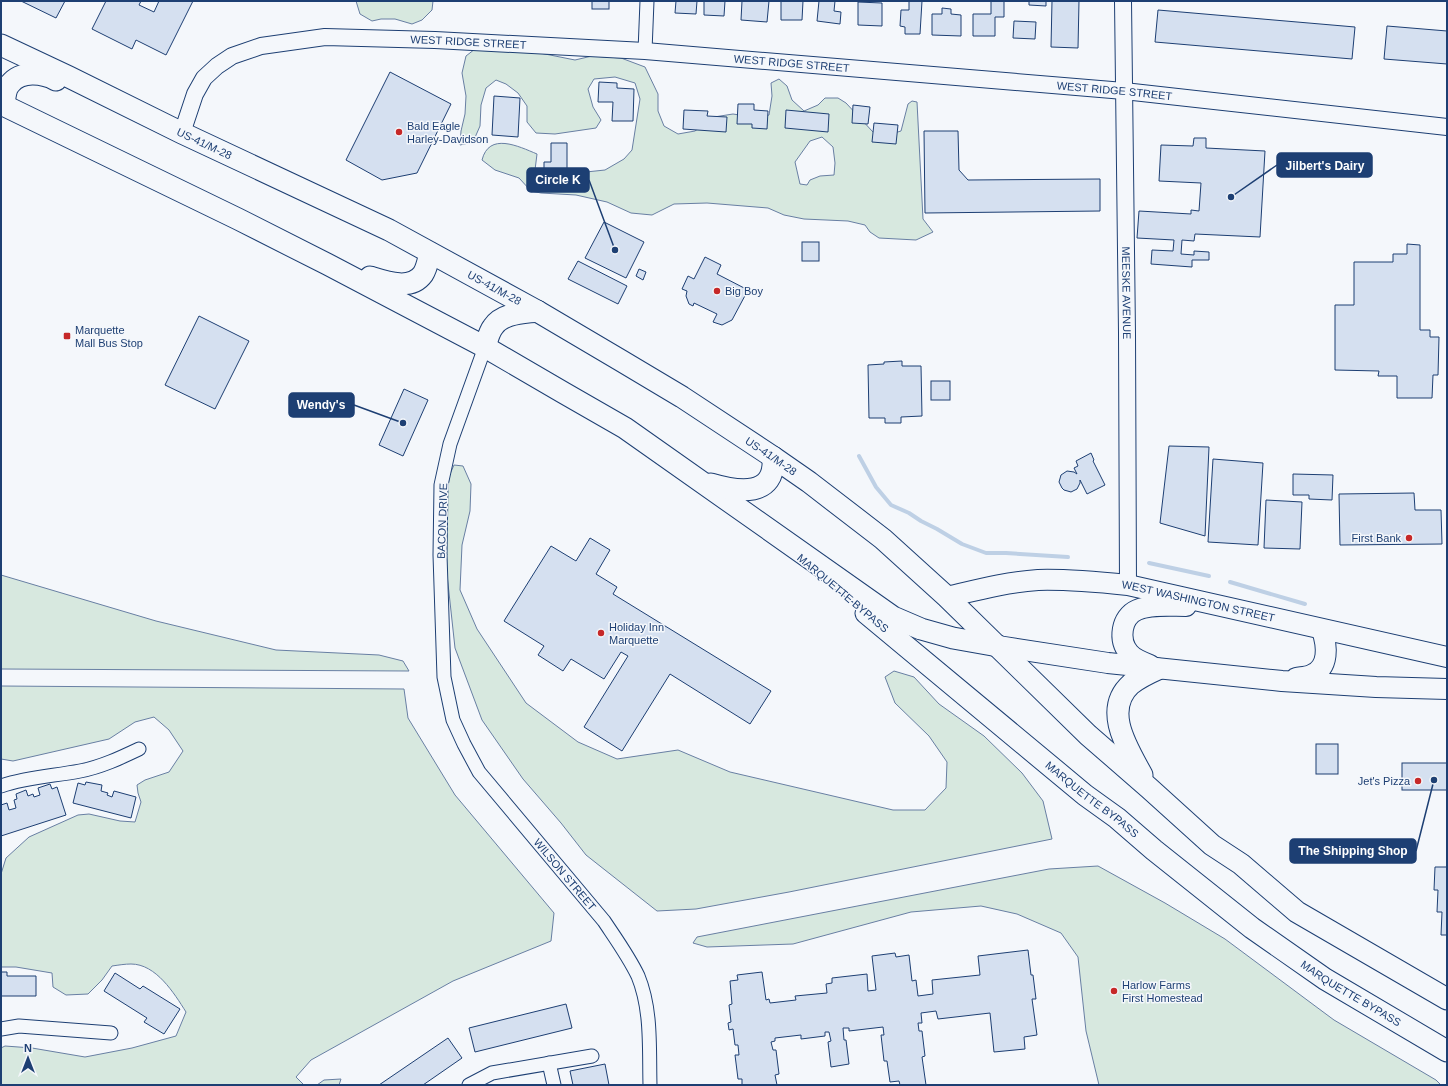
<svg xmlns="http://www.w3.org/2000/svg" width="1448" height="1086" viewBox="0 0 1448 1086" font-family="Helvetica,sans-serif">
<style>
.green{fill:#d7e8df;stroke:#687fa3;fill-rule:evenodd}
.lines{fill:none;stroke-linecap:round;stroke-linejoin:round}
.stream{stroke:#bed0e5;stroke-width:4}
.building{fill:#d5e0f0;stroke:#1d3f73}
.minor-casing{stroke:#1d3f73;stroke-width:15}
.tertiary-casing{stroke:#1d3f73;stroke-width:18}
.primary-casing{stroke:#1d3f73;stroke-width:22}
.trunk-casing{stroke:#1d3f73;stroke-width:23}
.minor{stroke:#f4f7fb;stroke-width:13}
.tertiary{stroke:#f4f7fb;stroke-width:16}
.primary{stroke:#f4f7fb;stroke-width:20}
.trunk{stroke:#f4f7fb;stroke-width:21}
.poi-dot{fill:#c62828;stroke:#f4f7fb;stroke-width:1.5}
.labels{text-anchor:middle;stroke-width:3;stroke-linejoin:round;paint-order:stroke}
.street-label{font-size:11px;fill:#1d3f73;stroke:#f4f7fb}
.poi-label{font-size:11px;fill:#1d3f73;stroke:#f4f7fb;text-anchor:start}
.leader{fill:none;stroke:#1d3f73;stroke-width:1.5}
.callout-dot{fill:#1d3f73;stroke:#f4f7fb;stroke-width:1.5}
.callout{fill:#1d3f73;stroke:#1d3f73;stroke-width:1.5}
.callout-label{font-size:12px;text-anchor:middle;font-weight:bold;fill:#fff}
</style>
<rect width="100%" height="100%" fill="#f4f7fb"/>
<g class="green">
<polygon points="356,1 433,1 432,10 422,20 412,24 395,19 381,19 372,21 360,14"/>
<path d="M 475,49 L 540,53 L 575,60 L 592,56 L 621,58 L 645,67 L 658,94 L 658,111 L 664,126 L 678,134 L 695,131 L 714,117 L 733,114 L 759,118 L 769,115 L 772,96 L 771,83 L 779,79 L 787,86 L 792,100 L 804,111 L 818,105 L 825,98 L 838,98 L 846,103 L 873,132 L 891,134 L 901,131 L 908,104 L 912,101 L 917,102 L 923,219 L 933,232 L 916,240 L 879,238 L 870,232 L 865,225 L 848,221 L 804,219 L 784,215 L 768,208 L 707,203 L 674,204 L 652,215 L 631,213 L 607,202 L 576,195 L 541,193 L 531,191 L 519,178 L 495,170 L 482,160 C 489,132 518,146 537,154 L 535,170 L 540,183 L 570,182 L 586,172 L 605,170 L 624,159 L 632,150 L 640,99 L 635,83 L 615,77 L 594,79 L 588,89 L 593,107 L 601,120 L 596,128 L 555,134 L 536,133 L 527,122 L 527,106 L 518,93 L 506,84 L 496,80 L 486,88 L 481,105 L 480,126 L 473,142 L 460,145 L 461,131 L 465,114 L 466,96 L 462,73 L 466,56 ZM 822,137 L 833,147 L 835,163 L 834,175 L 820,176 L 810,180 L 807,185 L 800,184 L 795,162 L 810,141 Z"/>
<polygon points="454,465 463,466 471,484 470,511 462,545 460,590 477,629 526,703 578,742 617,759 678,750 730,772 893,810 925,810 946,788 947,762 929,736 895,703 885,677 894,671 914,677 939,704 984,736 1022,773 1043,801 1052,839 789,892 696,909 657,911 586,855 561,823 523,779 482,720 455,648 445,556 446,483"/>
<polygon points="1,575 156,621 276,650 379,655 403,661 409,671 1,669"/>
<path d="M 1,686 L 404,689 L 408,718 L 455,795 L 554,913 L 551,941 L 453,981 L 311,1060 L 296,1077 L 304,1085 L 1,1085 L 1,1048 L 5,1046 L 32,1048 L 85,1057 L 132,1048 L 176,1036 L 186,1012 C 174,993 156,964 131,964 C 125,964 119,965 112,966 L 102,980 L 88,994 L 66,995 L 53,987 L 52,973 L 16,967 L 1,967 L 1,874 L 6,858 L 29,837 L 78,815 L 89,814 L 120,821 L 135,822 L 141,802 L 138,793 L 137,785 L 145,780 L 169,772 L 183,751 L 169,730 L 154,717 L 135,722 L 109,739 L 13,761 L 1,759 Z"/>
<polygon points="1098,866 1165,903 1225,939 1334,1020 1436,1080 1441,1085 1099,1085 1086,1031 1078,957 1061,933 1017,914 981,906 911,912 793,944 707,947 693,943 697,937 1049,869"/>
<polygon points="341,1079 339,1085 317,1085 324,1080"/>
</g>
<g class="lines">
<g class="stream">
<polyline points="859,456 876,487 891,505 909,513 921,521 937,529 962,544 986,553 1006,553 1068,557"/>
<polyline points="1149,563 1209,576"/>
<polyline points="1230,582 1305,604"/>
</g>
</g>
<g class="building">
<polygon points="21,1 65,1 56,18"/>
<polygon points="106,1 141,1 139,5 154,12 159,1 193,1 166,55 136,40 132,49 92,29"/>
<rect x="592" y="1" width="17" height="8"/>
<polygon points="676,1 697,1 696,14 675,13"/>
<polygon points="704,1 725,1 724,16 704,15"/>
<polygon points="742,1 769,1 767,22 741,20"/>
<polygon points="781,1 803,1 802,20 781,20"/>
<polygon points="819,1 835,1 834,11 841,12 840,24 817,21"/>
<polygon points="909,1 922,1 920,34 905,34 905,27 900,26 901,10 909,10"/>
<polygon points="991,1 1004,1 1004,17 995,17 995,36 973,36 973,14 991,14"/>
<polygon points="1029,1 1046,1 1046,6 1029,5"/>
<polygon points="1052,1 1079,1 1078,48 1051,47"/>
<polygon points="858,2 882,3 882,26 858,25"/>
<polygon points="942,8 951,9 951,14 961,15 961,36 932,35 932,14 942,14"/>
<polygon points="1158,10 1355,27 1352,59 1155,42"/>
<polygon points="1014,21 1036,22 1035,39 1013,38"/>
<polygon points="1387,26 1447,31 1447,64 1384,59"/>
<polygon points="390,72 451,104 417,173 382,180 346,160"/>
<polygon points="599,82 617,83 617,88 634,89 633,121 612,121 613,102 598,102"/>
<polygon points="494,96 520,98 518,137 492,135"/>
<polygon points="738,104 754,104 754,110 768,111 767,129 752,128 752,124 737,124"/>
<polygon points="853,105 870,107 868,124 852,123"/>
<polygon points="684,110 708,111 707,116 727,117 726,132 683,129"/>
<polygon points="786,110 829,114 828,132 785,128"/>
<polygon points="874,123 898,125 896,144 872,142"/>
<polygon points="924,131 958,131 959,170 968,180 1100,179 1100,211 925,213"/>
<polygon points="1194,138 1206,138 1206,148 1265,151 1260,237 1195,234 1194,241 1182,240 1181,254 1194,255 1194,251 1209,252 1209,260 1192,260 1192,267 1151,264 1152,250 1173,251 1174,240 1137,238 1139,211 1191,214 1191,210 1199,211 1201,183 1159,181 1161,145 1193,146"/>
<polygon points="551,143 567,143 567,179 544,179 544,162 551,162"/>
<polygon points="604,222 644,242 626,278 585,258"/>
<rect x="802" y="242" width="17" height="19"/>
<polygon points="1407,244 1420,245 1420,330 1430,330 1430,337 1439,337 1438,375 1433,375 1432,398 1397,398 1397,376 1378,376 1379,371 1335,370 1335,305 1354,305 1354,262 1393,262 1393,254 1407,254"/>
<polygon points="705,257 721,265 717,274 748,290 732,320 722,325 713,322 717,314 694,303 693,306 689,304 686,296 687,291 682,289 688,276 694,279"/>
<polygon points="578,261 627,286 618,304 568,279"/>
<polygon points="639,269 646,272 643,280 636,276"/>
<polygon points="199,316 249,341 215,409 165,385"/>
<polygon points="902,361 902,366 921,366 922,416 901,417 901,423 885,423 885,418 869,418 868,365 884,364 884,362"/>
<rect x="931" y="381" width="19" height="19"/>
<polygon points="404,389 428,400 403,456 379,445"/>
<polygon points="1169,446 1209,447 1205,536 1160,523"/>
<polygon points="1091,453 1094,460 1093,461 1105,485 1087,494 1080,480 1080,483 1077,489 1071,492 1064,490 1062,488 1059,482 1061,475 1067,471 1074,472 1077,474 1074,468 1078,466 1076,461"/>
<polygon points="1213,459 1263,463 1258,545 1208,542"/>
<polygon points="1293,474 1333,475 1332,500 1309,499 1309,495 1293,495"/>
<polygon points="1414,493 1415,510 1441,510 1442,544 1340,545 1339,494"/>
<polygon points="1266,500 1302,502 1300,549 1264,548"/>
<polygon points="590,538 610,550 596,574 617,587 613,594 771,691 750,724 670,674 622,751 584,727 628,656 621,652 604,679 571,659 563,671 538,655 544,646 504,621 551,546 576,561"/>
<rect x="1316" y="744" width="22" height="30"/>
<rect x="1402" y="763" width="45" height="27"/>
<polygon points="86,782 102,785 101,791 108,793 107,795 112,797 114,791 136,797 131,818 73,803 78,783 85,785"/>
<polygon points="50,784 52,789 57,787 66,815 1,836 1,805 7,803 9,810 16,808 14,800 17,799 16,794 26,790 28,796 33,794 34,797 40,795 38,788"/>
<polygon points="1435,867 1447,867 1447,935 1441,935 1442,912 1437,912 1438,890 1434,890"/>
<polygon points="1028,950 1031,975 1033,975 1036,999 1032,999 1037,1035 1024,1037 1025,1049 994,1052 990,1013 938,1019 936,1011 921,1013 922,1023 918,1023 919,1031 922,1031 925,1056 922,1057 926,1085 900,1085 899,1081 890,1082 887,1061 884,1061 881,1035 884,1035 883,1027 849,1031 849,1028 843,1028 844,1040 846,1040 849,1064 831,1067 828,1042 831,1041 829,1032 825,1032 825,1036 801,1039 801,1035 775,1038 775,1041 771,1042 773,1050 776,1050 779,1074 775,1075 777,1085 742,1085 742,1079 738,1079 735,1055 739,1055 738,1045 735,1045 733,1029 729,1030 728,1023 731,1022 729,1005 732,1004 730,981 738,980 737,975 762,972 766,1000 769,999 770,1003 796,1000 795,996 827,993 826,984 832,983 832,978 867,974 868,991 876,990 872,956 895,953 896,957 909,955 912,981 916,980 918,996 933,994 932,980 980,975 978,956"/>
<polygon points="1,972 7,972 7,976 36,976 36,996 1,996"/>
<polygon points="115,973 140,989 143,986 180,1009 164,1034 144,1022 147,1018 104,991"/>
<polygon points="566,1004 572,1028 475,1052 469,1028"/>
<polygon points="448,1038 462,1058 423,1085 379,1085"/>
<polygon points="605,1064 609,1085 573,1085 570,1071"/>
</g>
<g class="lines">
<g class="minor-casing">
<g id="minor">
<polyline points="645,51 647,1"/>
<path id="s1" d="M 485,347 L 450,444 L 441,485 L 440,555 L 444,677 L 453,720 L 464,744 L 479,772 L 604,921 C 616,939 629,957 638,976 C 652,1010 649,1049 650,1085"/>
<path d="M 1,786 C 27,777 54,776 80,771 C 101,767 120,758 139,749"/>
<polyline points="1,1029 19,1026 111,1033"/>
<polyline points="549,1063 554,1085"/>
<polyline points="469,1085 492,1073 592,1056"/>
</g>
</g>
<g class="tertiary-casing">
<g id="tertiary">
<path id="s2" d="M 1123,1 L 1127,333 L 1128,585"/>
<path id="s3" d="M 182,133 L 195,94 L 204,78 L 217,66 L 232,56 L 261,46 L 325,37 L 435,40 L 645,51 L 1124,91 L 1447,127"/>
</g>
</g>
<g class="primary-casing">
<g id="primary">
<path id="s4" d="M 947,597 C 977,590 1007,582 1038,580 C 1068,579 1098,582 1128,585 L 1447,657"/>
<polyline points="998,646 1108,663 1282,681 1376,687 1447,689"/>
<path d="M 1150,665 C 1142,662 1134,659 1129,653 C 1118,640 1121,617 1137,610 C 1151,604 1170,606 1186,606"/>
<path d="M 1296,678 C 1301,677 1307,677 1311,675 C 1330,668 1327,645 1322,630"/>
</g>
</g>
<g class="trunk-casing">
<g id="trunk">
<path id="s5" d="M 1,45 L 69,77 L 182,133 L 389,230 L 537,311 L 620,360 L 682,397 L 773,457 L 809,482 L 883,539 L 947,597 L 1088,735 L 1149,788 L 1212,845 L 1241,864 L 1297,912 L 1447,999"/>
<polyline points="1,104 238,219 327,264 485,347 564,393 625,428 893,617 921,629 953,638 998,646"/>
<path d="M 4,105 C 5,98 5,89 10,84 C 21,70 43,73 56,80"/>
<path d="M 370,277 C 386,282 411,291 423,274 C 427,268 428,260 430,253"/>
<path d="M 485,347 C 487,341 489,332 493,327 C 502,313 523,313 537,311"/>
<path d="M 711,484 C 738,492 776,498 773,457"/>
<path id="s6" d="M 866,613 L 1085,795 L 1117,818 L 1154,850 L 1252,928 L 1325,979 L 1447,1051"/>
<path d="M 1142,775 C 1128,749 1102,710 1131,684 C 1139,678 1149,673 1158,669"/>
</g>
</g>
<use href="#minor" class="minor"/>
<use href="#tertiary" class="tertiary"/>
<use href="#primary" class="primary"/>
<use href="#trunk" class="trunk"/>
</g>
<g class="poi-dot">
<circle cx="399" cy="132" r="4"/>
<circle cx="717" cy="291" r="4"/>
<rect x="63" y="332" width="8" height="8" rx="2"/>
<circle cx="1409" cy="538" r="4"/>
<circle cx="601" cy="633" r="4"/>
<circle cx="1418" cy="781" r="4"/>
<circle cx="1114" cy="991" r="4"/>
</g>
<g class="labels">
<g class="street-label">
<text dy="4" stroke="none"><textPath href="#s3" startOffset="334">WEST RIDGE STREET</textPath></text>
<text dy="4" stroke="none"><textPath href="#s3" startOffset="658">WEST RIDGE STREET</textPath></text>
<text dy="4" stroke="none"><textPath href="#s3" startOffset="982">WEST RIDGE STREET</textPath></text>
<text dy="4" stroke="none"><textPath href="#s5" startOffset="226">US-41/M-28</textPath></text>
<text dy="4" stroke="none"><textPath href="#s5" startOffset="550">US-41/M-28</textPath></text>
<text dy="4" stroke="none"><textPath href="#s2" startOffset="292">MEESKE AVENUE</textPath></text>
<text dy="4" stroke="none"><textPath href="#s5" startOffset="874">US-41/M-28</textPath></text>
<text transform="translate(442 521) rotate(-88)" y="4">BACON DRIVE</text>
<text transform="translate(843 593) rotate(40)" y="4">MARQUETTE BYPASS</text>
<text dy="4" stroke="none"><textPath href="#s4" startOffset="255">WEST WASHINGTON STREET</textPath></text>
<text dy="4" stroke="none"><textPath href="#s6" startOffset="293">MARQUETTE BYPASS</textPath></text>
<text dy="4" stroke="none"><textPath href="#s1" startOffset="573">WILSON STREET</textPath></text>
<text dy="4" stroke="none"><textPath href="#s6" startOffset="617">MARQUETTE BYPASS</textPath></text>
</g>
<g class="poi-label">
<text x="407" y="130">Bald Eagle<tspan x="407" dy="13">Harley-Davidson</tspan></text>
<text x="725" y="295">Big Boy</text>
<text x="75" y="334">Marquette<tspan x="75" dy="13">Mall Bus Stop</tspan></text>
<text x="1401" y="542" text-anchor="end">First Bank</text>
<text x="609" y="631">Holiday Inn<tspan x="609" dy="13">Marquette</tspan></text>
<text x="1410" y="785" text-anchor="end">Jet's Pizza</text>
<text x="1122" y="989">Harlow Farms<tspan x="1122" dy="13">First Homestead</tspan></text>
</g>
</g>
<path class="leader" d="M1231 197L1277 165M615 250L589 180M403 423L354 405M1434 780L1416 851"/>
<g class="callout-dot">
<circle cx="1231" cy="197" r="4"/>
<circle cx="615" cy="250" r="4"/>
<circle cx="403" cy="423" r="4"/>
<circle cx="1434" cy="780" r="4"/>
</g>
<g class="callout">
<rect x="1277" y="153" width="95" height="24" rx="4"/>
<rect x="527" y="168" width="62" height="24" rx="4"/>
<rect x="289" y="393" width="65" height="24" rx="4"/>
<rect x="1290" y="839" width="126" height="24" rx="4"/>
</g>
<g class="callout-label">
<text x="1325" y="170">Jilbert's Dairy</text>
<text x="558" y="184">Circle K</text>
<text x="321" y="409">Wendy's</text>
<text x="1353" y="855">The Shipping Shop</text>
</g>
<rect width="1448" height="1086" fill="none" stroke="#1d3f73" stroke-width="4"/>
<g transform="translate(28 1058)" stroke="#f4f7fb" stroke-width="3" paint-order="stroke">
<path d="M0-3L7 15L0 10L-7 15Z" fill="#1d3f73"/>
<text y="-6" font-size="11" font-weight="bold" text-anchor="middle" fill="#1d3f73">N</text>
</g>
</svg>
